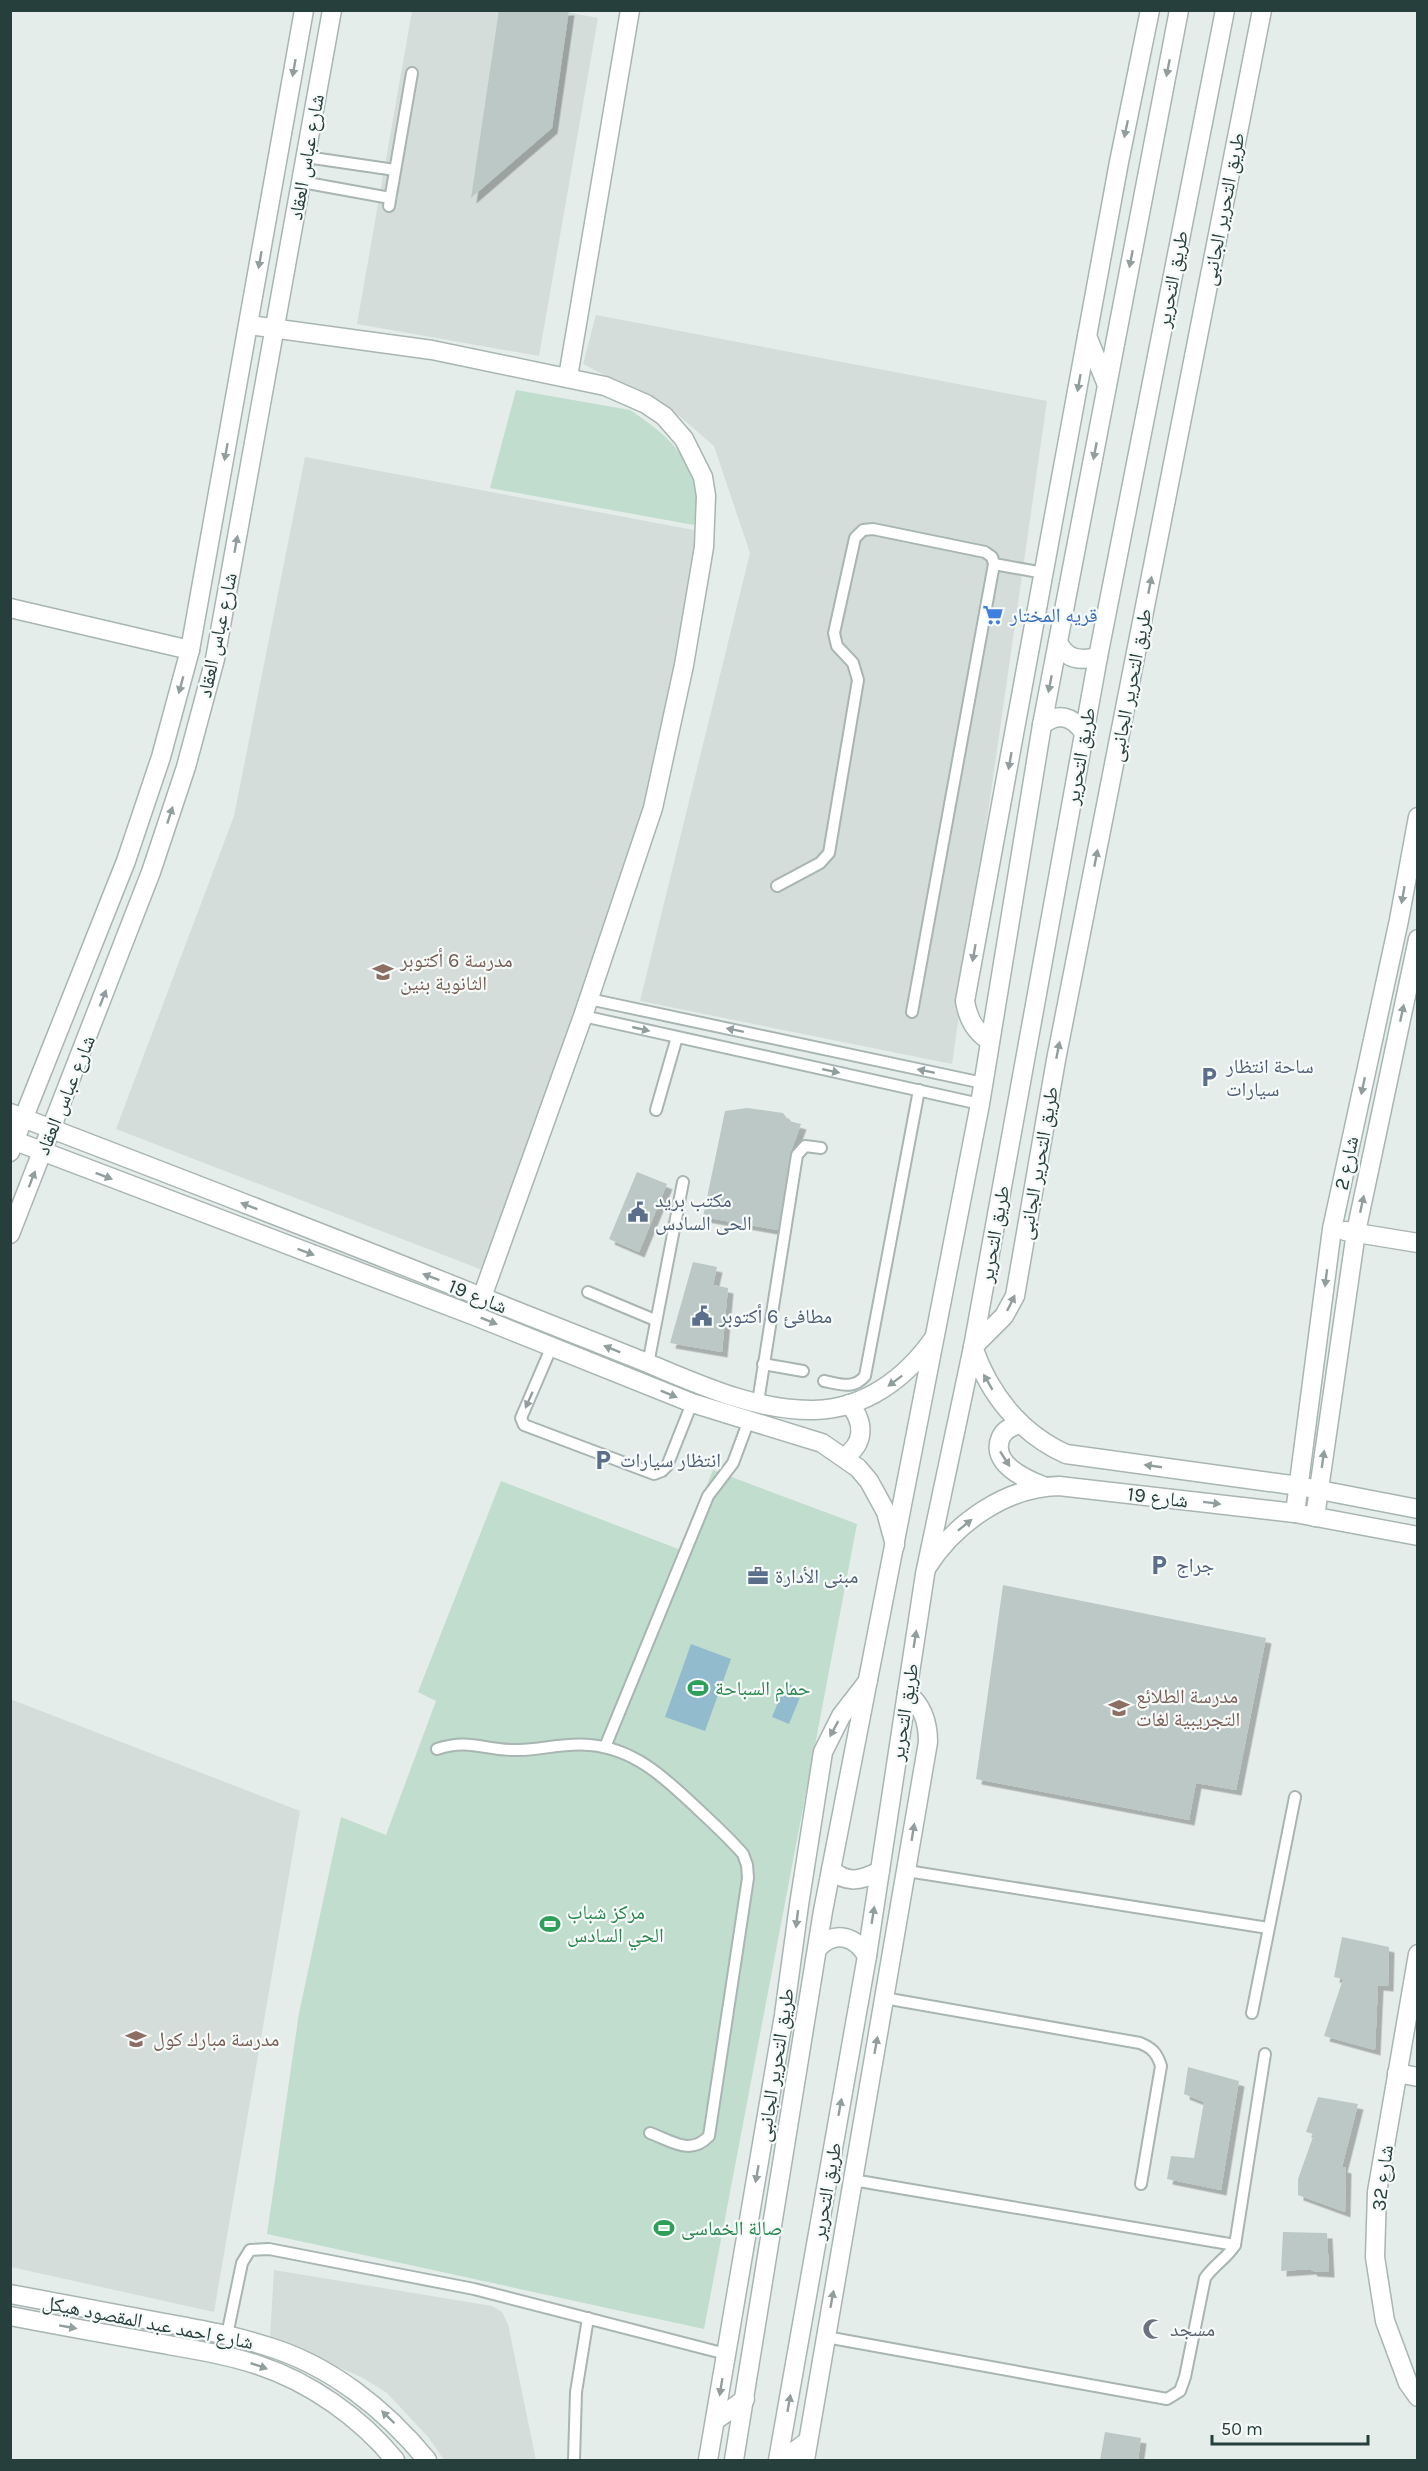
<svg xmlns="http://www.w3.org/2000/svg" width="1428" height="2471" viewBox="0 0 1428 2471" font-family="Karla,'Noto Naskh Arabic',sans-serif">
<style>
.built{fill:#d4ddda}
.green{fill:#c0ddcd}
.water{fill:#92bbce}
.building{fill:#bbc8c5;filter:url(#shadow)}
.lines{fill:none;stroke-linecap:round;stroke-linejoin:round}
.service-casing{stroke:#a8b5b3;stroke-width:14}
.minor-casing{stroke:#a8b5b3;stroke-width:21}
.tertiary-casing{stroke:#a8b5b3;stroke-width:21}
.service{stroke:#fff;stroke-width:10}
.minor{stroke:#fff;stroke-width:18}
.tertiary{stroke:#fff;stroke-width:18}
.oneway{fill:#929e9e}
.labels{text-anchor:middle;stroke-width:4.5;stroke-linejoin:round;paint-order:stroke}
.street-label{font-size:20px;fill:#263e3c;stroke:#f6faf9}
.shop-label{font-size:20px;fill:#366cbe;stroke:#f6faf9;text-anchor:start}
.education-label{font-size:20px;fill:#785e54;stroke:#f6faf9;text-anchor:start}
.service-label{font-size:20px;fill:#4e5e75;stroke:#f6faf9;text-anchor:start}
.leisure-label{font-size:20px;fill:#27864d;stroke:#f6faf9;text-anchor:start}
.worship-label{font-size:20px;fill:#5b616d;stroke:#f6faf9;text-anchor:start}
</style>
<defs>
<filter id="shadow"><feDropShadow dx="5.5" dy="5.5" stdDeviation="0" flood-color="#0004"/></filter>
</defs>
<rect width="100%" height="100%" fill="#e5edeb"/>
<g class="built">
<polygon points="556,10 598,18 539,356 357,324 412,11"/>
<polygon points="596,315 1047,401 952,1064 640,1001 750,553 714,446 671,409 583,364"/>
<polygon points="305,457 699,531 651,806 485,1271 116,1129 234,816"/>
<polygon points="10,1699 300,1811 214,2312 11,2267"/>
<polygon points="274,2270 492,2306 502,2312 508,2324 536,2460 444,2460 429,2438 387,2393 363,2378 270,2337"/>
</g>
<g class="green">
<path d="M 516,390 L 630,410 C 673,438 707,471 694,525 L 490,488 Z"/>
<polygon points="713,1470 857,1524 704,2329 267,2234 299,2013 341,1817 386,1835 436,1701 418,1692 501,1481 681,1550"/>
</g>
<g class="water">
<polygon points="691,1644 731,1659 705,1731 665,1717"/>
<polygon points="786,1683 803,1690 789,1724 772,1717"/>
</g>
<g class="building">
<polygon points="499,10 569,10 552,128 471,198"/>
<polygon points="747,1108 783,1113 789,1121 801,1124 790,1154 778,1230 703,1217 725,1111"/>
<polygon points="637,1172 667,1184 639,1252 609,1239"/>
<polygon points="693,1262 717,1267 713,1285 728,1288 722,1352 670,1343"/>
<polygon points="1003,1585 1266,1638 1236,1790 1196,1783 1189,1820 976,1779"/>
<polygon points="1342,1937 1389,1947 1388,1986 1378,1985 1375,2050 1324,2036 1343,1979 1334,1977"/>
<polygon points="1188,2067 1239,2081 1221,2190 1167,2179 1171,2156 1194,2158 1204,2102 1184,2094"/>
<polygon points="1318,2097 1358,2104 1342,2167 1346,2168 1345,2212 1298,2195 1298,2179 1314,2134 1306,2132"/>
<polygon points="1283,2232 1327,2233 1329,2272 1312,2271 1311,2269 1281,2271"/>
<polygon points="1105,2432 1141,2438 1138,2460 1100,2460"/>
</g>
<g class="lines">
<g class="service-casing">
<g id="service">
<polyline points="306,157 395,170"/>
<polyline points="302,182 390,198"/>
<polyline points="389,206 412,73"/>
<polyline points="994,564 1044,573"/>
<polyline points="777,886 820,863 829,853 858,680 853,663 837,646 834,633 855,538 863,530 873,529 985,552 992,557 994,564 912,1012"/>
<polyline points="589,999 983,1083"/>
<polyline points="583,1016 980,1104"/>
<polyline points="656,1110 677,1037"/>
<polyline points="588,1292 655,1320"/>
<polyline points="552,1346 521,1418 524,1425 654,1474 662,1471 667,1466 692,1403"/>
<polyline points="648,1364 683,1182"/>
<polyline points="763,1364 803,1371"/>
<path d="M 824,1381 C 840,1384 853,1390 865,1376 L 919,1090"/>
<polyline points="758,1402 797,1155 805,1146 821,1148"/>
<polyline points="605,1747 708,1496 733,1463 749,1420"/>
<path d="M 437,1749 C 471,1738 485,1751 518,1750 C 542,1750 565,1742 590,1745 C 637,1749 668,1781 701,1812 C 715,1825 730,1839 743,1854 L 747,1865 L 748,1878 L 709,2136 C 690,2156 672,2141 650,2133"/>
<polyline points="907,1871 1268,1928"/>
<path d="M 884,1998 L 1140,2043 C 1152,2048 1157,2053 1161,2066 L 1141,2184"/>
<polyline points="1252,2013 1295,1797"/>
<polyline points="853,2180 1235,2245"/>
<polyline points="227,2335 242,2263 250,2250 269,2249 474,2289 726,2354"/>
<path d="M 826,2337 L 1167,2399 L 1180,2391 L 1185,2377 L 1205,2278 C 1214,2265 1227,2258 1235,2245 L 1265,2054"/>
<polyline points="574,2460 576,2392 588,2318"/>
</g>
</g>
<g class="minor-casing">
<g id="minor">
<path d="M 1262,10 L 1056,1060 L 1015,1296 L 1004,1316 L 973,1347 C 989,1394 1020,1433 1066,1454 L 1299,1486 L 1418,1509"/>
<polyline points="249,325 432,350 605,386 646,404 664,416 684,439 703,477 706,496 704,547 684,665 653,808 583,1016 482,1297"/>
<polyline points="568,377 630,10"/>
<polyline points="10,608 190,650"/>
<path d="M 990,1041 C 975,1032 968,1019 965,1001 L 1119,162 L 1150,10"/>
<path d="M 10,1113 C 177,1177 344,1241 509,1308 C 554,1326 600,1344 645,1362 C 698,1384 755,1411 814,1410 C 865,1409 906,1378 934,1338"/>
<polyline points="10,1139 475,1316 692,1403 822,1443 858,1468 869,1481 886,1512 895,1545"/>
<polyline points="10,1152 126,861 161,757 190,650 304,10"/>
<polyline points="1345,1231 1418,1243"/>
<polyline points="10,1234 151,872 186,767 215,659 332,10"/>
<path d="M 1020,1424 C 1012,1426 1005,1429 1001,1437 C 989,1463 1025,1479 1043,1486"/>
<path d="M 844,1457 C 865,1444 865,1422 849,1404"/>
<polyline points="1295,1513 1332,1229 1399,920 1418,817"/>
<polyline points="1315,1517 1356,1232 1418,939"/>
<path d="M 927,1567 C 955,1523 1006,1487 1059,1486 L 1295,1513 L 1418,1536"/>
<polyline points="1418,1954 1377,2192 1375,2257 1385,2321 1408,2383 1418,2397"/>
<polyline points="1397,2073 1418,2077"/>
<path d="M 10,2294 C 58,2303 106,2312 154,2321 C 192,2328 229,2334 266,2346 C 330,2365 385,2409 427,2460"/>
<path d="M 10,2316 C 56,2325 101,2333 146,2341 C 183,2348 222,2353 258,2365 C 310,2382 361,2418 395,2460"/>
<polyline points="708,2460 784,2015 799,1905 823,1752 841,1716 868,1681"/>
<path d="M 805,2460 L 928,1742 C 928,1722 923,1706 907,1693"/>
</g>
</g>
<g class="tertiary-casing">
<g id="tertiary">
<polyline points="1087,336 1107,385"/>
<path d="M 1058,642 C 1066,660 1080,661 1098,657"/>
<path d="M 1042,725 C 1058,712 1073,716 1084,733"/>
<path d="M 831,1869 C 847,1885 862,1880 880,1871"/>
<path d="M 818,1948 C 835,1930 855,1936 867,1956"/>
<polyline points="716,2420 745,2399"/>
<polyline points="734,2460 823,1911 980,1104 1042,725 1179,10"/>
<polyline points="778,2460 867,1956 925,1574 973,1347 1098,657 1225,10"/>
<polyline points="783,2460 808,2441"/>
</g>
</g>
<use href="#service" class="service"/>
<use href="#minor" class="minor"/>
<use href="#tertiary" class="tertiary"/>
</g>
<defs><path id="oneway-solid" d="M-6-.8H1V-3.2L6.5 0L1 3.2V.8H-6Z" transform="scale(1.5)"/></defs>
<g class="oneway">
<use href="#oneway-solid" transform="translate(294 68) rotate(100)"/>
<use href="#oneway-solid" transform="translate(1168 68) rotate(101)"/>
<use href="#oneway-solid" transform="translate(1126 129) rotate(102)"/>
<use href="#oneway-solid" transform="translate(1131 259) rotate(101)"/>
<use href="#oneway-solid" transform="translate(260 260) rotate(100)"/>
<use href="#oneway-solid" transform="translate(1079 383) rotate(100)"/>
<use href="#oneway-solid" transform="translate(1095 451) rotate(101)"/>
<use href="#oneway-solid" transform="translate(226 452) rotate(100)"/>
<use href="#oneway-solid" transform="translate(236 544) rotate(-80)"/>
<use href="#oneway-solid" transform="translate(1150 585) rotate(-79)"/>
<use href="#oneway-solid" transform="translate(1050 684) rotate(101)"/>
<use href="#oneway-solid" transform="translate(181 685) rotate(105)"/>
<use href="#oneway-solid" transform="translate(1010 761) rotate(100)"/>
<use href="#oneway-solid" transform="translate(170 815) rotate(-72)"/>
<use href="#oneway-solid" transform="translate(1096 858) rotate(-79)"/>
<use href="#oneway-solid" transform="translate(1403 895) rotate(100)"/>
<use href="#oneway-solid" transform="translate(974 953) rotate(100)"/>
<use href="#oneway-solid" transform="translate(103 998) rotate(-69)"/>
<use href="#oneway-solid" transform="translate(1402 1013) rotate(-78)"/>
<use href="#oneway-solid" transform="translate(641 1029) rotate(13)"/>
<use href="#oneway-solid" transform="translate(735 1030) rotate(-168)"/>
<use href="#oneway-solid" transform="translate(1058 1050) rotate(-79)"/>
<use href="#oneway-solid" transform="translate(831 1071) rotate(12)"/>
<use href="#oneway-solid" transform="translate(926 1071) rotate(-168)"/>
<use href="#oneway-solid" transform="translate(1363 1086) rotate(102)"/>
<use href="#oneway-solid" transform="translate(104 1176) rotate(21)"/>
<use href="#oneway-solid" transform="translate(32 1179) rotate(-69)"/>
<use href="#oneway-solid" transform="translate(1362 1204) rotate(-78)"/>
<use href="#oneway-solid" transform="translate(249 1206) rotate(-159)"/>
<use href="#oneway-solid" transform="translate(306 1252) rotate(21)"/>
<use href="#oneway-solid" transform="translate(431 1277) rotate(-159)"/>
<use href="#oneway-solid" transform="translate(1326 1278) rotate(97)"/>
<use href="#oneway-solid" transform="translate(1011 1303) rotate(-64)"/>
<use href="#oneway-solid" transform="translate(489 1321) rotate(22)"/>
<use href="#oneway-solid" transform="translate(612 1349) rotate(-158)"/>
<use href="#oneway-solid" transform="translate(895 1381) rotate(143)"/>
<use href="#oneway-solid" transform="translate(988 1382) rotate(-120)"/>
<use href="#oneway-solid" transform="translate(669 1394) rotate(22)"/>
<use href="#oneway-solid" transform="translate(529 1400) rotate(114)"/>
<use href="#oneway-solid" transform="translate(1005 1459) rotate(57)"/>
<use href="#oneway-solid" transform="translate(1323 1459) rotate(-82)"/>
<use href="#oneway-solid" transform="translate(1153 1466) rotate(-172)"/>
<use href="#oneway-solid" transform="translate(1212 1503) rotate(7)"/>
<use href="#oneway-solid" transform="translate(965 1525) rotate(-39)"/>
<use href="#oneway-solid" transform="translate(915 1639) rotate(-81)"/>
<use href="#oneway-solid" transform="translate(834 1729) rotate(118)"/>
<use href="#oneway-solid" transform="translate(913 1832) rotate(-81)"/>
<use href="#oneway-solid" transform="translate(873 1915) rotate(-81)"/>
<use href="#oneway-solid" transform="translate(797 1919) rotate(97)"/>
<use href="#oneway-solid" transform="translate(876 2045) rotate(-80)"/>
<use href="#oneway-solid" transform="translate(840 2107) rotate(-80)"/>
<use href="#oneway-solid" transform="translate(757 2174) rotate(100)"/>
<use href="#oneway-solid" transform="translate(832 2299) rotate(-80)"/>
<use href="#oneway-solid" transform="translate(68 2327) rotate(10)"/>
<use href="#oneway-solid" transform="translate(259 2366) rotate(19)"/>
<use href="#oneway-solid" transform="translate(721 2387) rotate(99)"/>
<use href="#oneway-solid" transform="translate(789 2403) rotate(-80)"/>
<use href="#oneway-solid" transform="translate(388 2417) rotate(-136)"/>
</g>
<defs>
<g id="supermarket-bare" transform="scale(1.62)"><path d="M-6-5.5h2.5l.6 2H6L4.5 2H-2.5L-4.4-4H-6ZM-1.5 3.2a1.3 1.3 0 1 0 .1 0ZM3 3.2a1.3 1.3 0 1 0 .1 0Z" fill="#3f7fe0" stroke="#f6faf9" stroke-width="2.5" paint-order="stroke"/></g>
<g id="school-bare" transform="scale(1.62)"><path d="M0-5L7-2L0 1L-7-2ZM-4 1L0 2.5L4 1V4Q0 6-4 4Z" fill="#8d6e63" stroke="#f6faf9" stroke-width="2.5" paint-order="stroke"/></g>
<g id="parking-bare" transform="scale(1.62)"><path d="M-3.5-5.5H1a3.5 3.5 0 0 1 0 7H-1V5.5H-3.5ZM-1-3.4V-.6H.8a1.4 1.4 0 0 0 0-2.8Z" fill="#5c6f8a" stroke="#f6faf9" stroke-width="2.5" paint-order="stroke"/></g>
<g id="civic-bare" transform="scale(1.62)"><path d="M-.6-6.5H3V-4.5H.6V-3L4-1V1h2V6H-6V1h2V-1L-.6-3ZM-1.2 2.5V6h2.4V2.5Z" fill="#5c6f8a" stroke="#f6faf9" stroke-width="2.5" paint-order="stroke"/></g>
<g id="office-bare" transform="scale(1.62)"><path d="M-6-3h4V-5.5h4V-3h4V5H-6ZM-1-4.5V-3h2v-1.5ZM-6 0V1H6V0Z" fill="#5c6f8a" stroke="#f6faf9" stroke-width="2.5" paint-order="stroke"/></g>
<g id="stadium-bare" transform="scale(1.62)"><path d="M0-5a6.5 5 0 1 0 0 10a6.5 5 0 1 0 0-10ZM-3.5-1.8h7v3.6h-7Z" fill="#2e9e5b" stroke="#f6faf9" stroke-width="2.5" paint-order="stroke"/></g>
<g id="mosque-bare" transform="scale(1.62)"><path d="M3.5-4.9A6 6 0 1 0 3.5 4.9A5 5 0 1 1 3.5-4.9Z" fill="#6b7280" stroke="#f6faf9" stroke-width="2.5" paint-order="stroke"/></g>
</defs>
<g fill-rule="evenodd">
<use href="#supermarket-bare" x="993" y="615"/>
<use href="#school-bare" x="383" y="972"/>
<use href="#parking-bare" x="1209" y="1077"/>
<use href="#civic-bare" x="638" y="1212"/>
<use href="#civic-bare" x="702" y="1316"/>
<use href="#parking-bare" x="603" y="1460"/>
<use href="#parking-bare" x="1159" y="1565"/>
<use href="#office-bare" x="758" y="1576"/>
<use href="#stadium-bare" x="698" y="1688"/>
<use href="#school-bare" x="1119" y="1708"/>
<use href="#stadium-bare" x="550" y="1924"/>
<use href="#school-bare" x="136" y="2039"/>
<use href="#stadium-bare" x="664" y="2228"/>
<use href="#mosque-bare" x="1153" y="2329"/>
</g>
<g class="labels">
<g class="street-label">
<text transform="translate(306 157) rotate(-80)" y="7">شارع عباس العقاد</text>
<text transform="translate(1223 209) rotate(-79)" y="7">طريق التحرير الجانبى</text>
<text transform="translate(1172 279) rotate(-79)" y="7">طريق التحرير</text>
<text transform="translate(217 635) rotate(-78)" y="7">شارع عباس العقاد</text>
<text transform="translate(1130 685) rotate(-79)" y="7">طريق التحرير الجانبى</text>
<text transform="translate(1080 756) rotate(-80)" y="7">طريق التحرير</text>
<text transform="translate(65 1095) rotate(-68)" y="7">شارع عباس العقاد</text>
<text transform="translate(1038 1163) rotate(-80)" y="7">طريق التحرير الجانبى</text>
<text transform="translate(1346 1163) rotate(-78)" y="7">شارع 2</text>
<text transform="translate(994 1234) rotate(-80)" y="7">طريق التحرير</text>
<text transform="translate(478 1296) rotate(22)" y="7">شارع 19</text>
<text transform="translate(1158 1497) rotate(7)" y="7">شارع 19</text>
<text transform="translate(904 1712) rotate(-81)" y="7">طريق التحرير</text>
<text transform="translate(775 2065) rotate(-81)" y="7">طريق التحرير الجانبى</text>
<text transform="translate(1382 2178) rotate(-83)" y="7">شارع 32</text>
<text transform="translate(826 2191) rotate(-80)" y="7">طريق التحرير</text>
<text transform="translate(148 2322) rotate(11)" y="7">شارع احمد عبد المقصود هيكل</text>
</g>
<g class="shop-label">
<text x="1010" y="622">قريه المختار</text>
</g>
<g class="education-label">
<text x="400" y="967">مدرسة 6 أكتوبر<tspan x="400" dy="23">الثانوية بنين</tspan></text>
<text x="1136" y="1703">مدرسة الطلائع<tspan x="1136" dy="23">التجريبية لغات</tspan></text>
<text x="153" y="2046">مدرسة مبارك كول</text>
</g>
<g class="service-label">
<text x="1226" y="1073">ساحة انتظار<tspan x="1226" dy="23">سيارات</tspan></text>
<text x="655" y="1207">مكتب بريد<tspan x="655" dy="23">الحى السادس</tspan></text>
<text x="719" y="1323">مطافئ 6 أكتوبر</text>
<text x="620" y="1467">انتظار سيارات</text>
<text x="1176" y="1572">جراج</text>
<text x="775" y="1583">مبنى الأدارة</text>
</g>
<g class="leisure-label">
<text x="715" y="1695">حمام السباحة</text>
<text x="567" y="1919">مركز شباب<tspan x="567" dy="23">الحي السادس</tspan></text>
<text x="681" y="2235">صالة الخماسى</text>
</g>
<g class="worship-label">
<text x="1170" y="2336">مسجد</text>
</g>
</g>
<rect width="1428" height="2471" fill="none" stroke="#263e3c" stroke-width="24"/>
<path d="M1212 2435v9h156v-9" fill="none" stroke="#263e3c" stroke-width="3"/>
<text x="1221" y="2435" font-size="18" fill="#263e3c" stroke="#f6faf9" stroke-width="4.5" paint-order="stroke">50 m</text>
</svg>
